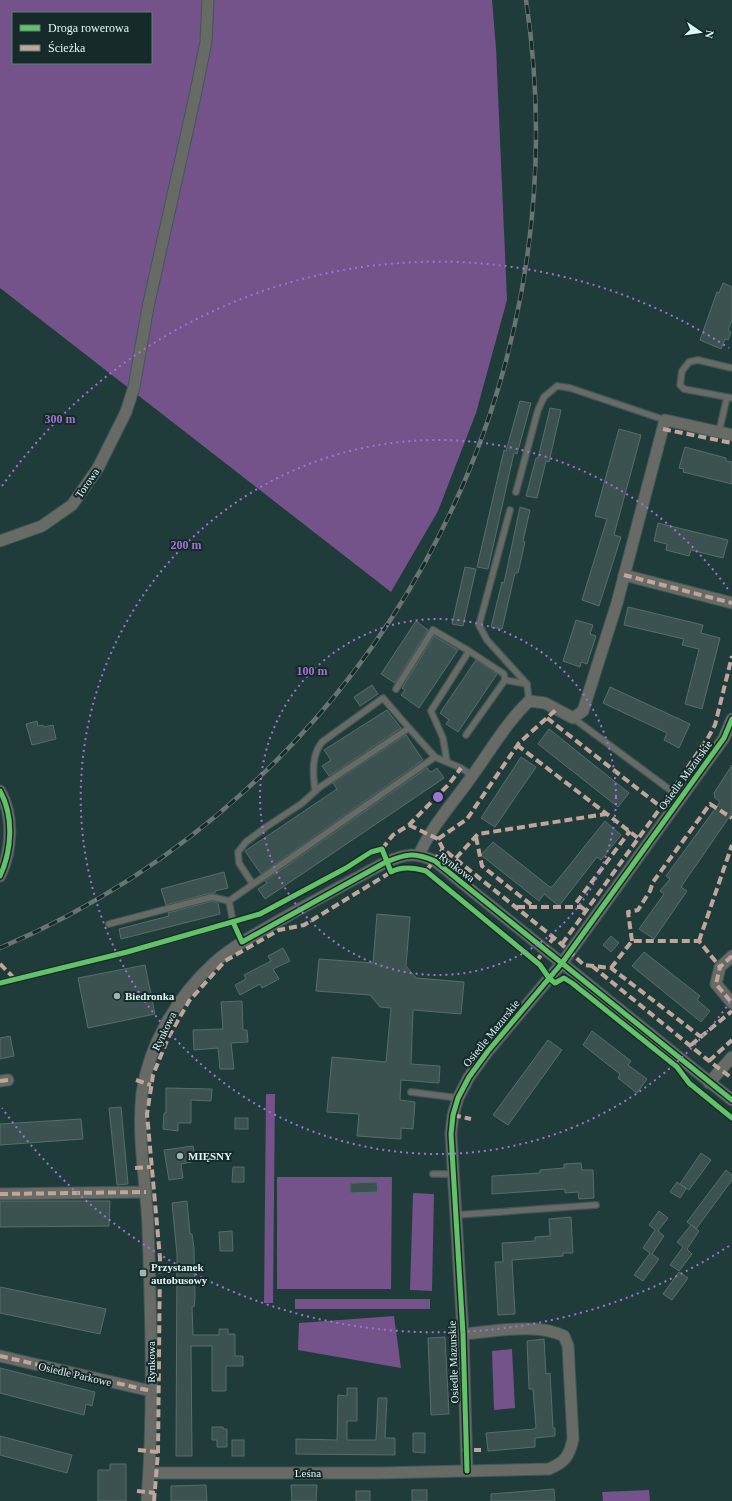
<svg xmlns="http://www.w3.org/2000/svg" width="732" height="1501" viewBox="0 0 732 1501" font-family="Georgia,serif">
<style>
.green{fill:#74528a;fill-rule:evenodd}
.building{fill:#3c5250;stroke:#576d6a}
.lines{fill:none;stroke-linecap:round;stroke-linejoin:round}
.lane-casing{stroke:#405857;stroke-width:8}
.street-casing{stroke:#405857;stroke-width:13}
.lane{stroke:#686a66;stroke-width:5.5}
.street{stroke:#686a66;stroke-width:11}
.rail-casing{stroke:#697572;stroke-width:4.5}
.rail{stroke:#152a29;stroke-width:3;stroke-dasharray:9;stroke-linecap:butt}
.quiet{stroke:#c0a59a;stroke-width:4;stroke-dasharray:8 4;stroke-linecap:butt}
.cycleway-casing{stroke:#152a29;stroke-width:8}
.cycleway{stroke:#61c268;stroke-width:5}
.ring{fill:none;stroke:#9e73d3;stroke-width:2;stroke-dasharray:2 4}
.poi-dot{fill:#9bb6b5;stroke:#152a29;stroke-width:1.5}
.labels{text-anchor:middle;stroke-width:4;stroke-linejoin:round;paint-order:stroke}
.street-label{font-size:11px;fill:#def8f7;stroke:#152a29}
.poi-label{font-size:11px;font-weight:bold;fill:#def8f7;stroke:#152a29;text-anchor:start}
.centre{fill:#9e73d3;stroke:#152a29;stroke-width:2}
.ring-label{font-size:12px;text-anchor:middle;font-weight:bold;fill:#9e73d3;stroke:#152a29;stroke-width:4;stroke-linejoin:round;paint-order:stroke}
</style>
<rect width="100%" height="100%" fill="#1f3c3b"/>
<g class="green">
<path d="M 0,0 L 492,0 L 496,48 L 507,300 L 476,413 L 438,511 L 391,592 L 0,288 ZM 13,13 L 151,13 L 151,63 L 13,63 Z"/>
<polygon points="266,1094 275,1094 273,1303 264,1303"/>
<polygon points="277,1177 392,1177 391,1289 277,1289"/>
<polygon points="413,1193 434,1194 432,1291 410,1290"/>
<rect x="295" y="1299" width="135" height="10"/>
<polygon points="394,1316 401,1368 298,1350 299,1323"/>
<polygon points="512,1349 515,1408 494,1410 492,1351"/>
<polygon points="649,1490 650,1501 603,1501 602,1492"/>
</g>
<g class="building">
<polygon points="723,283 732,287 732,321 728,330 731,332 728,340 725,339 721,349 700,340 717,292 719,293"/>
<polygon points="520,401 531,403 517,454 514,453 488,569 477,567 504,450 506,451"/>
<polygon points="550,408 561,410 549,462 546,461 537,498 526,496 536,458 538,458"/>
<polygon points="619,429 641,435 614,535 621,537 599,606 582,600 607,519 595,516"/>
<polygon points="685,447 726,458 726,461 732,462 732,484 683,472 684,469 679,468"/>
<polygon points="520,507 530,510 523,541 525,542 518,573 515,573 502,629 491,627 502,582 504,583"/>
<polygon points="658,523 728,540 723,558 691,550 689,556 666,550 667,544 654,541"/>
<polygon points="465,567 476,569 463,626 452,624"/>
<polygon points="628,607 703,625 701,633 720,638 702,709 685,704 699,649 682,645 684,639 624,625"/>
<polygon points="576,620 593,625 590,634 596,636 587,664 581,662 580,667 563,661"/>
<polygon points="416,621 428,630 395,683 381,674"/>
<polygon points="434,636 458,650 419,708 401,695 405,690 402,688"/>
<polygon points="476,660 497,674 458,732 446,724 449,720 440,713"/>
<polygon points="372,685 378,694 360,706 354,697"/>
<polygon points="610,687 690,724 679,748 664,740 667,733 603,703"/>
<polygon points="387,710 401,728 329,776 322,766 331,760 324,750"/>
<polygon points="37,721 38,726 43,725 44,727 53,725 56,739 32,745 26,724"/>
<polygon points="549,729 629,793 618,807 538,744"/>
<polygon points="406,735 423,760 261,874 245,851 337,789 333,783"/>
<polygon points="521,757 536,767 495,827 481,818"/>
<polygon points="732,765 732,813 681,887 687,891 654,939 639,929 664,894 660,891 670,879 666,876 720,802 715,798 714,793"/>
<polygon points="427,768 431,772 437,768 444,778 265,899 258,889 267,883 265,881"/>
<polygon points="605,821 621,835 601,860 597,857 559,906 544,894 539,901 481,855 493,842 550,887 552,887"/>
<polygon points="224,872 228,888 215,891 215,893 211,893 166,905 161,889"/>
<polygon points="212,901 218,903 220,914 121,939 119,929 169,916 168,913"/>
<polygon points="377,914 410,917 406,966 416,978 464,982 461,1014 413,1010 411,1064 440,1066 439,1083 401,1080 400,1100 415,1102 413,1129 401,1128 401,1139 357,1136 359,1114 327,1112 332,1057 386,1062 391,1008 380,1007 370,995 316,991 319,959 373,963"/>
<polygon points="611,936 619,943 611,952 603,945"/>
<polygon points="283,948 290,961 273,969 279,979 262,988 260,984 240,995 235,985 246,979 244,975 271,961 268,956"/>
<polygon points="644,952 700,996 697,1000 710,1011 701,1022 632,966"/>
<polygon points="145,965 155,1014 88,1028 78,978"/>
<polygon points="242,1001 243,1030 247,1030 248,1042 231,1043 234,1069 220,1069 218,1048 194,1050 193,1030 223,1029 221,1002"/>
<polygon points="592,1031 631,1061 628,1065 647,1079 637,1093 618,1078 620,1074 583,1045"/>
<polygon points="10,1036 14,1056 0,1059 0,1038"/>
<polygon points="548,1040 562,1050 508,1125 493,1115"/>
<polygon points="166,1088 212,1089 211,1101 191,1100 191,1123 178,1123 178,1131 163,1129 164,1113 166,1113"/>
<polygon points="121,1107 128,1184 117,1185 109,1108"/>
<rect x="235" y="1118" width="13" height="11"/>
<polygon points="81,1119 83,1139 0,1145 0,1124"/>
<polygon points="193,1146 196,1161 181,1164 183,1178 169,1180 164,1150"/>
<polygon points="701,1153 711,1160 689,1190 680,1184"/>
<polygon points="581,1163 582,1170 593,1170 594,1198 579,1199 578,1192 565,1193 565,1189 492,1194 492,1176 540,1173 540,1170 564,1168 564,1164"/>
<polygon points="233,1167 244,1167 244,1182 232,1182"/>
<polygon points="726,1170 732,1175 732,1180 696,1229 692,1225 699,1231 687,1249 692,1254 679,1271 670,1265 683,1247 677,1242 691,1225 687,1222"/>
<polygon points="377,1182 378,1192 350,1193 350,1183"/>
<polygon points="677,1182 686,1189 680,1198 670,1192"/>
<polygon points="0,1201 110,1201 109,1226 0,1227"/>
<polygon points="187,1201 190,1234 192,1234 194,1248 195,1298 194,1307 192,1307 193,1335 219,1335 219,1329 228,1329 228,1334 235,1334 235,1356 243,1356 243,1366 226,1366 226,1391 212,1391 212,1346 191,1346 192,1456 176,1456 177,1254 172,1203"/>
<polygon points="659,1211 668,1218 658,1231 664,1236 652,1254 659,1259 643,1281 634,1275 650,1253 643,1248 655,1230 649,1225"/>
<polygon points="571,1217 573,1253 563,1253 563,1256 512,1260 515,1314 498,1315 495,1262 503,1262 502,1243 535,1241 535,1237 550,1236 549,1219"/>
<polygon points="232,1231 233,1251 220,1251 219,1232"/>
<polygon points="679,1272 688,1278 672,1300 663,1294"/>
<polygon points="0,1287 106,1309 100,1334 0,1313"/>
<polygon points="445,1337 449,1414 431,1415 428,1338"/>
<polygon points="544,1339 546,1374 550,1373 553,1428 555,1428 555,1436 535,1438 535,1447 488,1451 486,1433 534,1429 536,1427 533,1389 529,1389 527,1341"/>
<polygon points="0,1368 95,1392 92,1406 86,1404 84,1415 0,1393"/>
<polygon points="347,1388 357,1388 357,1421 347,1421 347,1440 376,1440 378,1398 387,1398 385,1438 395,1438 395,1455 296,1454 296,1439 337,1440 338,1395 347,1396"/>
<polygon points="212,1427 223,1427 223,1429 227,1429 227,1447 217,1447 217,1440 212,1440"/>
<polygon points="413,1433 425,1433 425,1453 413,1452"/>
<polygon points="0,1436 72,1455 67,1473 0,1455"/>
<rect x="232" y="1440" width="12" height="16"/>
<polygon points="110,1464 126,1464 126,1501 98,1501 98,1470 110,1470"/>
<polygon points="206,1485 207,1501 171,1501 171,1486"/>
<polygon points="291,1485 317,1485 316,1501 292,1501"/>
<polygon points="554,1489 555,1501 491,1501 491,1494"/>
<rect x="412" y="1490" width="15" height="11"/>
<rect x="356" y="1491" width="14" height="10"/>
</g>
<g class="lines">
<g class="lane-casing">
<g id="lane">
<polyline points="732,368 698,360 689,362 682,371 680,385 684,389 732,398"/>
<polyline points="719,432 727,397"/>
<polyline points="516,492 538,410 544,397 557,386 570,388 665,420"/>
<polyline points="510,510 479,625 487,640 527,684"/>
<polyline points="505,680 527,684 529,701"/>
<polyline points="396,689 433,630 469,651 431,711 443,738 447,762"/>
<polyline points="573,718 681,798"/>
<polyline points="466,735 505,680 504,674 469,651"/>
<polyline points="435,757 461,768 473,776"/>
<path d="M 315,791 C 313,774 311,756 322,742 L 383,698 L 409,728"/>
<polyline points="229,901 435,757 409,728 320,787 301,804 266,827 246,842 238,852 239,863 252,883"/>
<polyline points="109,924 212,897 229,901 233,922 242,942"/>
<polyline points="0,983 127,952 233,922"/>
<polyline points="411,1092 458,1098"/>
<polyline points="433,1174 453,1174"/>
<polyline points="456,1215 596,1205"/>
</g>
</g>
<g class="street-casing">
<g id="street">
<polyline points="0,541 42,526 72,505 98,468 126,412 134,387 148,307 195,96 206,42 208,0"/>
<polyline points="624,575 732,603"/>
<path d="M 0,791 C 14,816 12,850 0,876"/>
<path d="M 419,855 C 432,825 454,802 472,776 C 491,750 506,723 529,701 L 545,703 L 573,718 L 583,711 L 617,603 L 665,420 L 732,435"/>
<polyline points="732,956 720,967 716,984 732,1003"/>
<polyline points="0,1081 8,1080"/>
<polyline points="709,1083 732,1057"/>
<polyline points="0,1194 146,1192"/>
<polyline points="0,1356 151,1391"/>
<polyline points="467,1471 463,1334 451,1134 453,1115 458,1098 469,1077 488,1051 562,963 724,738 732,719"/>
<path d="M 149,1473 L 378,1473 L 549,1469 C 565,1462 569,1457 573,1439 L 568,1346 L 564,1336 C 536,1322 493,1332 463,1334"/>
<path d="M 147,1501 C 154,1410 151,1318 148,1226 C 146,1182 137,1138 142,1093 C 149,1044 178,995 215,962 C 237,943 263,930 289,915 C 321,897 353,880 386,862 C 406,854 414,852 435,861 L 732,1100"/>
</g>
</g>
<use href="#lane" class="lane"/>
<use href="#street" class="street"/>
<g class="rail-casing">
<path id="rail" d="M 0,948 C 370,790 586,397 526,0"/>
</g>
<use href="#rail" class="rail"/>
<g class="quiet">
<polyline points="663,429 732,443"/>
<polyline points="624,575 732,603"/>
<polyline points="547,718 661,807"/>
<polyline points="517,745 638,838"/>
<polyline points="409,825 438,839 443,849 558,941 584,965 611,968 701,1037"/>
<polyline points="476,837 482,866 534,907"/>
<polyline points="438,839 467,819 519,743 558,708"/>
<polyline points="382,849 393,835 409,825 449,784 461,768"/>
<polyline points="456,858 478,834 606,814"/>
<polyline points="426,871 443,849"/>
<polyline points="517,907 581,907"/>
<polyline points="585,910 576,903 630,831"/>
<polyline points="632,941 628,912 638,910 650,891 653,882 710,804 732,818"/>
<polyline points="699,941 732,845"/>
<polyline points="562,944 661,807 709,736 715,725 732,656"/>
<polyline points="732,956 720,967 716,984 732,1003"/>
<polyline points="536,962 554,937"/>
<polyline points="0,964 15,979"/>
<polyline points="592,966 709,1061 732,1078"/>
<polyline points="611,968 632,941 699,941 720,967"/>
<polyline points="691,1045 732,1011"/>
<polyline points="709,1061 732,1040"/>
<polyline points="136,1080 151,1085"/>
<polyline points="0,1081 8,1080"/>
<polyline points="453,1115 471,1119"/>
<polyline points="135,1168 151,1167"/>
<polyline points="0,1194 146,1192"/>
<polyline points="0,1356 151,1391"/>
<polyline points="138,1450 158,1452"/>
<polyline points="462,1450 481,1450"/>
<polyline points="137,1491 155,1493"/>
<polyline points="154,1501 158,1452 160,1258 147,1114 153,1075 168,1038 189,1001 225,961 279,930 304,925 391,872"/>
</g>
<g class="cycleway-casing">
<g id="cycleway">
<path d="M 0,791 C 14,816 12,850 0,876"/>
<path d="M 233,922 L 242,942 L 386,862 C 406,854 414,852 435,861 L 732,1100"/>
<path d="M 0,983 L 127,952 L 260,914 L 346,868 L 371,852 L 382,849 L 391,872 C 401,866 416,868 426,871 L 540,965 L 549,978 L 555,983 L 564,978 L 572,983 L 677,1067 L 689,1083 L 732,1118"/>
<polyline points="467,1471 463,1334 451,1134 453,1115 458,1098 469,1077 488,1051 562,963 724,738 732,719"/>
</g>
</g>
<use href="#cycleway" class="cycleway"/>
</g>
<g class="ring">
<circle cx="438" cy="797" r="178"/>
<path d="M730 1002A357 357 0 1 1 730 592"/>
<path d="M729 1246A535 535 0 0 1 2 1108M2 486A535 535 0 0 1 729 348"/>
</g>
<g class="poi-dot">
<circle cx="117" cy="996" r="4"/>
<circle cx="180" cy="1156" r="4"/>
<rect x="139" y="1269" width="8" height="8" rx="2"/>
</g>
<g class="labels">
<g class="street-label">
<text transform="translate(87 483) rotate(-56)" y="4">Torowa</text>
<text transform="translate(685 775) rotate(-54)" y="4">Osiedle Mazurskie</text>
<text transform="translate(457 867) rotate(37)" y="4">Rynkowa</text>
<text transform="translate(164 1031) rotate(-64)" y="4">Rynkowa</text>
<text transform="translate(491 1033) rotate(-51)" y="4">Osiedle Mazurskie</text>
<text transform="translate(151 1362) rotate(-90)" y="4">Rynkowa</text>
<text transform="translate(453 1362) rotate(-92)" y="4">Osiedle Mazurskie</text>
<text transform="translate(75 1374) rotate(13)" y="4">Osiedle Parkowe</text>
<text x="308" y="1477">Leśna</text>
</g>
<g class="poi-label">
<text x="125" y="1000">Biedronka</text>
<text x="188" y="1160">MIĘSNY</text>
<text x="151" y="1271">Przystanek<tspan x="151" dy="13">autobusowy</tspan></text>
</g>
</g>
<circle cx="438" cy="797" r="6" class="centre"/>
<g class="ring-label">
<text x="60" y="423">300 m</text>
<text x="186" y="549">200 m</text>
<text x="312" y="675">100 m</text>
</g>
<rect x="12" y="12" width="140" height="52" fill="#152a29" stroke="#657c7b"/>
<rect x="20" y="25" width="20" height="6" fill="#61c268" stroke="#657c7b"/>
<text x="48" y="32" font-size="12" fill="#def8f7">Droga rowerowa</text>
<rect x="20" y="45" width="20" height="6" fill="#c0a59a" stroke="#657c7b"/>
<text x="48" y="52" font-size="12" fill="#def8f7">Ścieżka</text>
<g transform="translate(700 32) rotate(103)" stroke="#152a29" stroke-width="3" paint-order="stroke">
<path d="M0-3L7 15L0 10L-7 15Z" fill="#def8f7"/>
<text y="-6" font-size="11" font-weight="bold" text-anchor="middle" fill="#def8f7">N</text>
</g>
</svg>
